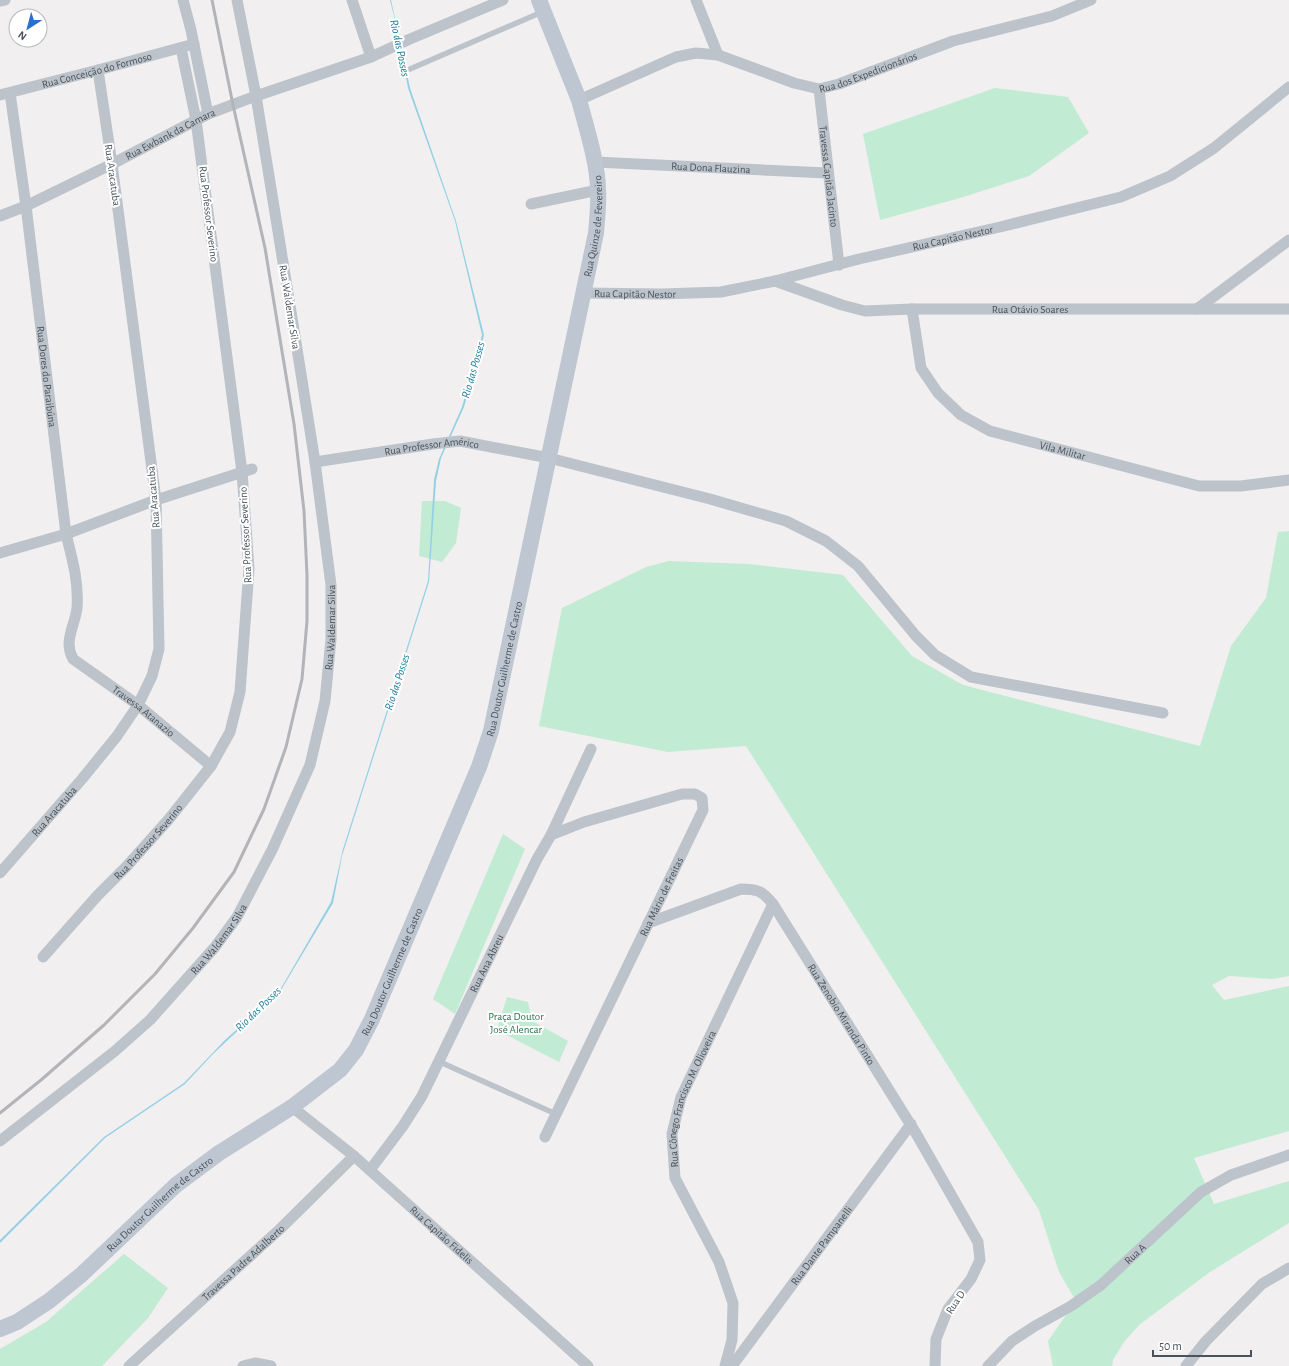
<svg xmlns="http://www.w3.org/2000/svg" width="1289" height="1366" viewBox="0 0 1289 1366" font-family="'Alegreya Sans',sans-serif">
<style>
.green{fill:#c1ebd3}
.water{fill:#93d0e4}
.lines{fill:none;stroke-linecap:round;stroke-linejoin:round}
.service{stroke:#bcc3ca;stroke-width:5.5}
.minor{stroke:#bcc3ca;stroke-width:11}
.secondary{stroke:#bec7d1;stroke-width:16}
.rail{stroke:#b2b4b8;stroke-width:3}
.labels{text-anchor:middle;stroke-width:4;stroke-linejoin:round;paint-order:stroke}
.street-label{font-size:11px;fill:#49515a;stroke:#fff}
.park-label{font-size:11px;fill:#20754d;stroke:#fff}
.water-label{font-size:12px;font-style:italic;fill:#1a7d9c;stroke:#fff}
</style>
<rect width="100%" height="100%" fill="#f1efef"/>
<g class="green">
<polygon points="995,88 1068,97 1089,133 1029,176 960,198 880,220 863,134"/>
<polygon points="422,501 445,501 461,508 456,543 442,562 419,556"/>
<polygon points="1289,531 1289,976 1272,979 1229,976 1212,985 1224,1000 1289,986 1289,1131 1194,1158 1214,1204 1289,1181 1289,1223 1210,1272 1139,1325 1124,1342 1113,1360 1112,1366 1053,1366 1048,1341 1076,1301 1059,1272 1039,1210 746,746 668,752 539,726 562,608 646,567 669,561 749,564 843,575 912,656 963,685 1200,746 1231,646 1266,598 1278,532"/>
<polygon points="503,834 525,849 455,1014 433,999"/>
<polygon points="507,997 528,1002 532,1021 568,1041 559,1062 497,1030"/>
<polygon points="124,1254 168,1288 148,1318 102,1366 0,1366 0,1349 46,1322"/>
</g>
<polygon class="water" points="390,0 391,0 410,88 456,221 484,335 464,407 441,458 436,481 429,582 342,856 333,903 281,990 213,1054 185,1084 105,1138 0,1243 0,1240 104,1137 184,1083 224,1041 280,990 331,902 343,849 428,581 434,480 439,459 462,407 482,335 455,221 408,88 397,28"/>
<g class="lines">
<g class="service">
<polyline points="410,69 542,12"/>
<polyline points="440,1062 556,1114"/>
</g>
<g class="minor">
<polyline points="183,0 191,30 208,114"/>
<polyline points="352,0 371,57"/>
<polyline points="696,0 718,55"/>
<polyline points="0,1 5,0"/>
<path id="s1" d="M 819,89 L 839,265"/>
<path id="s2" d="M 10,93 L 26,206 L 66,534 C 72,558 79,582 77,608 C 75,626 63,641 73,659 L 138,705 L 211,766"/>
<path id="s3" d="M 0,95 L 98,70 L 194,44"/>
<path id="s4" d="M 579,100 L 676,57 L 696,53 L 718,55 L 794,83 L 819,89 L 839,84 L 953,41 L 1052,16 L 1091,0"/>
<path id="s5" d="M 595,162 L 827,173"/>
<polyline points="531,204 598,190"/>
<path id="s6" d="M 0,216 L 26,206 L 112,164 L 208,114 L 256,96 L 371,57 L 410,39 L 503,0"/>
<path id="s7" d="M 775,281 L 842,305 L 865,311 L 912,309 L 1289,309"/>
<path id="s8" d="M 584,293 L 662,294 L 721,292 L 775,281 L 859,259 L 1000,227 L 1121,197 L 1170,176 L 1214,148 L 1289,87"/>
<path id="s9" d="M 912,309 L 921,368 L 938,393 L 961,415 L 990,431 L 1199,486 L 1241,486 L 1289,480"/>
<polyline points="1197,309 1289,240"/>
<path id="s10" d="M 315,462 L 433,444 L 460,441 L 549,458 L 710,499 L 786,521 L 826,541 L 858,566 L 916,636 L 935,655 L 971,677 L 1163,713"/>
<polyline points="0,553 66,534 156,500 252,469"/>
<path id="s11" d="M 0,873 L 82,779 L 117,736 L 138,705 L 152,676 L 159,649 L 156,500 L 112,164 L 98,70"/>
<path id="s12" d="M 648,923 L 741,889 C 758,889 762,891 773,904 L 917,1135 L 978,1242 L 980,1260 L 971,1279 L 948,1309 L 936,1339 L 935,1366"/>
<path id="s13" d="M 43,957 L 98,895 L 127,866 L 169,819 L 211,766 L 230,732 L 240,692 L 249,569 L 242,472 L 196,120 L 181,48"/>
<path id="s14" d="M 292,1107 L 354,1156 L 588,1366"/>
<path id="s15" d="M 545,1137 L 703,810 L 702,798 L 695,794 L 682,794 L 584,822 L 551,835"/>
<path id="s16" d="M 0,1141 L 115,1051 L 150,1020 L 215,947 L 237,917 L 272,850 L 310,765 L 325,701 L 331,639 L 331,585 L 315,462 L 294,330 L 256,96 L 237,0"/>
<path id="s17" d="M 370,1170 L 403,1126 L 422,1096 L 537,859 L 551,835 L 591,749"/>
<path id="s18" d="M 129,1366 L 280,1229 L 354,1156"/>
<polyline points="243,1366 255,1363 271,1366"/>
<path id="s19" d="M 725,1366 L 732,1340 L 733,1303 L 719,1262 L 675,1178 L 672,1134 L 681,1097 L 773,904"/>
<path id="s20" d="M 732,1366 L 911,1124"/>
<path id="s21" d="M 988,1366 L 1012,1341 L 1035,1326 L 1071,1306 L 1101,1285 L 1201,1192 L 1231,1175 L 1289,1155"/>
<polyline points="1186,1366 1206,1341 1262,1284 1289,1268"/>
</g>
<path class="secondary" id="s22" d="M 0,1329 L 17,1322 L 49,1301 L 81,1275 L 176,1185 L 219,1153 L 292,1107 L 340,1070 L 356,1050 L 372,1019 L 479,767 L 491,731 L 596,233 C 597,219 599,205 598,190 C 598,164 586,126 579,100 L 539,0"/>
<polyline class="rail" points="0,1113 41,1080 104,1025 155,974 193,928 234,872 264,809 286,747 302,679 307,621 307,575 304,511 294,424 265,248 233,105 212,0"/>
</g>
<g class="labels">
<g class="street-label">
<text dy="4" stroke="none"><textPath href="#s3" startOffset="100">Rua Conceição do Formoso</textPath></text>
<text dy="4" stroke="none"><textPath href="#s4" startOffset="307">Rua dos Expedicionários</textPath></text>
<text dy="4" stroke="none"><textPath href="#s6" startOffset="189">Rua Ewbank da Camara</textPath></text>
<text dy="4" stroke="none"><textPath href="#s5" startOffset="116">Rua Dona Flauzina</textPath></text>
<text transform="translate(113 175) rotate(82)" y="4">Rua Aracatuba</text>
<text dy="4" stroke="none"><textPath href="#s1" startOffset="88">Travessa Capitão Jacinto</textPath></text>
<text transform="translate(209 214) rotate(83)" y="4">Rua Professor Severino</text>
<text dy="4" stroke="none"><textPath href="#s22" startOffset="1317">Rua Quinze de Fevereiro</textPath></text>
<text dy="4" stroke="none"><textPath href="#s8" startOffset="375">Rua Capitão Nestor</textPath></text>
<text dy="4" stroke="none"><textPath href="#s8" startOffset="51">Rua Capitão Nestor</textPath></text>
<text transform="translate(290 307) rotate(81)" y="4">Rua Waldemar Silva</text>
<text dy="4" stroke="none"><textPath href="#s7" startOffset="260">Rua Otávio Soares</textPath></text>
<text dy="4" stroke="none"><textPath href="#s2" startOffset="286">Rua Dores do Paraibúna</textPath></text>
<text dy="4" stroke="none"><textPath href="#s10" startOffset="118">Rua Professor Américo</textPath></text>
<text dy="4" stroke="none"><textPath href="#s9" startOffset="230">Vila Militar</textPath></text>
<text transform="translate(153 497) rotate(-95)" y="4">Rua Aracatuba</text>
<text transform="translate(245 535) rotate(-93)" y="4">Rua Professor Severino</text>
<text dy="4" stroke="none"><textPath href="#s16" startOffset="636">Rua Waldemar Silva</textPath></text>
<text dy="4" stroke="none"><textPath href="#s22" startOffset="865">Rua Doutor Guilherme de Castro</textPath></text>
<text dy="4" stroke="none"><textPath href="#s2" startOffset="660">Travessa Atanazio</textPath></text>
<text dy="4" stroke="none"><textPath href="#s11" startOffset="82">Rua Aracatuba</textPath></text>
<text dy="4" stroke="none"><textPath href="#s13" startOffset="156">Rua Professor Severino</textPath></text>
<text dy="4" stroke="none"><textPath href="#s15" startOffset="267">Rua Mário de Freitas</textPath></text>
<text dy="4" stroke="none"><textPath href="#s16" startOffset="299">Rua Waldemar Silva</textPath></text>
<text dy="4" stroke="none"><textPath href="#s17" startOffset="238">Rua Ana Abreu</textPath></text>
<text dy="4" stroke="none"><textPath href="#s22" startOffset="541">Rua Doutor Guilherme de Castro</textPath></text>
<text dy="4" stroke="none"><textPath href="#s12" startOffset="266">Rua Zenobio Miranda Pinto</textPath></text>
<text dy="4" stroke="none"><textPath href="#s19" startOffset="285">Rua Cônego Francisco M. Olioveira</textPath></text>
<text dy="4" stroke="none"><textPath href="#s22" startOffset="204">Rua Doutor Guilherme de Castro</textPath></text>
<text dy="4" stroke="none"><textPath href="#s14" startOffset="197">Rua Capitão Fidelis</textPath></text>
<text dy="4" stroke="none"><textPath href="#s20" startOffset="150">Rua Dante Pampanelli</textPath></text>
<text dy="4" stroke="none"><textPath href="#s21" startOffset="186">Rua A</textPath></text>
<text dy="4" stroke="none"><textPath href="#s18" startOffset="154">Travessa Padre Adalberto</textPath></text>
<text transform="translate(955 1302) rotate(-57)" y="4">Rua D</text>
</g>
<g class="park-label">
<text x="516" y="1020">Praça Doutor<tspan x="516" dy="13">José Alencar</tspan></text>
</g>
<g class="water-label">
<text transform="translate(400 48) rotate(78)" y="4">Rio das Posses</text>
<text transform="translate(473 370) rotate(-74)" y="4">Rio das Posses</text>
<text transform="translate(397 682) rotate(-72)" y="4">Rio das Posses</text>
<text transform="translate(258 1009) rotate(-44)" y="4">Rio das Posses</text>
</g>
</g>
<g transform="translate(28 28) rotate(216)"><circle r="19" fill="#ffffff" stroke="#b6b9bd"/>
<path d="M0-3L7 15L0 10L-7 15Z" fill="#2a6ed0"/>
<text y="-6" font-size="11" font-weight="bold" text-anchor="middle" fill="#49515a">N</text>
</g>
<path d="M1153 1350v6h98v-6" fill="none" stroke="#49515a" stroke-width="2"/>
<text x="1159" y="1350" font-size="12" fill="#49515a" stroke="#ffffff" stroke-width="3" paint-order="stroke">50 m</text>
</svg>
